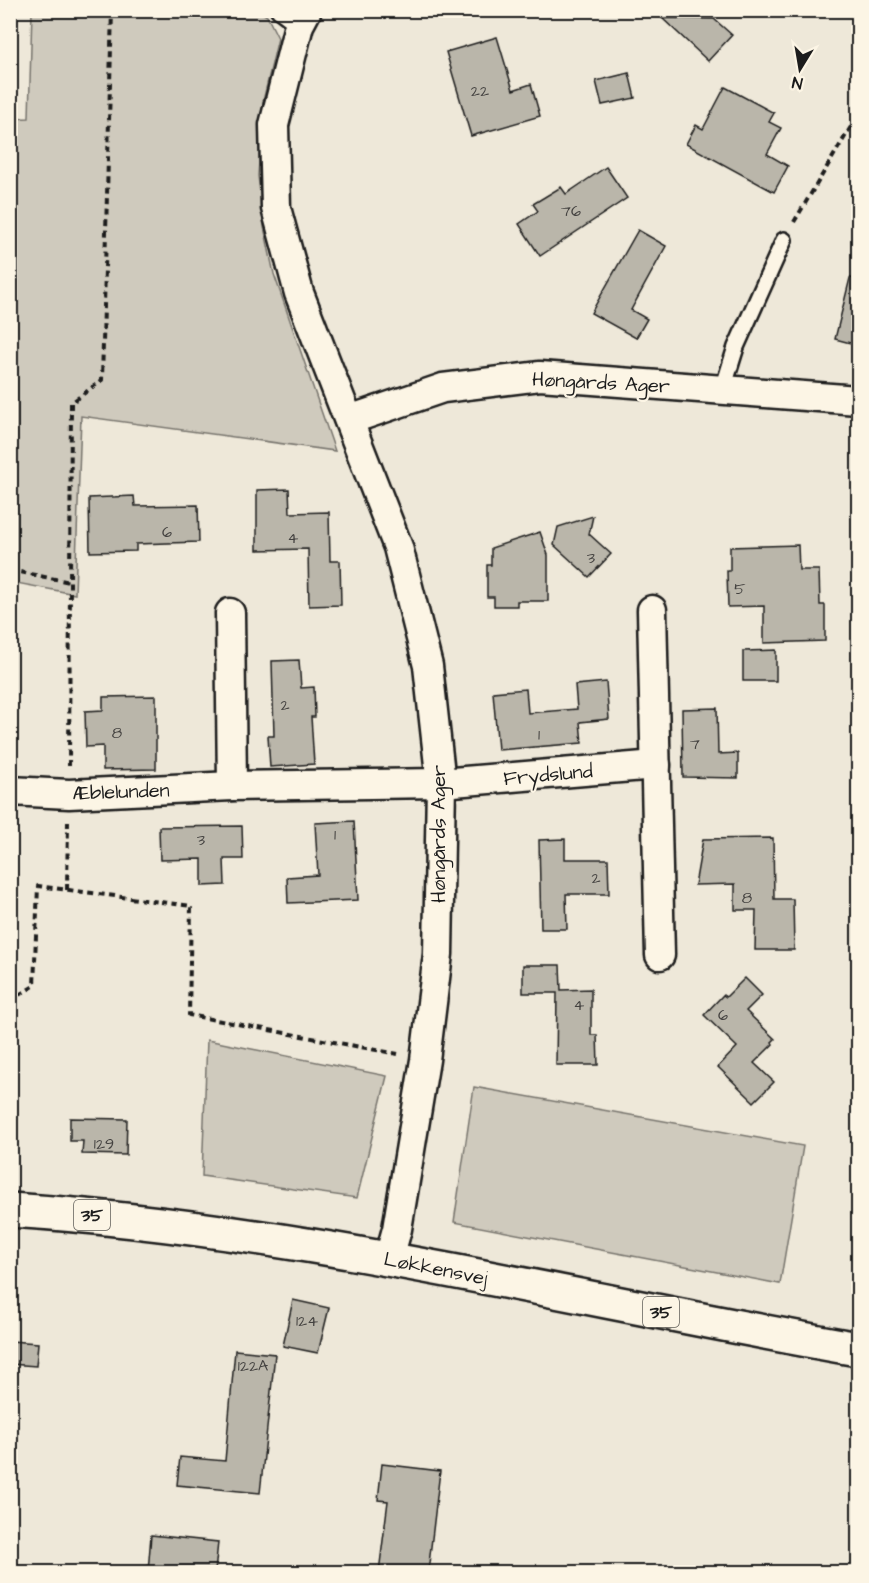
<svg xmlns="http://www.w3.org/2000/svg" width="869" height="1583" viewBox="0 0 869 1583" font-family="'Architects Daughter',sans-serif">
<style>
.green{fill:#cfcabd;stroke:#76736c;stroke-width:1.5}
.building{fill:#bab6aa;stroke:#1c1c1c;stroke-width:1.5}
.lines{fill:none;stroke-linecap:round;stroke-linejoin:round}
.service-casing{stroke:#1c1c1c;stroke-width:20}
.minor-casing{stroke:#1c1c1c;stroke-width:33}
.primary-casing{stroke:#1c1c1c;stroke-width:38}
.path{stroke:#1c1c1c;stroke-width:4;stroke-dasharray:6 4.5;stroke-linecap:butt}
.service{stroke:#fcf5e5;stroke-width:15}
.minor{stroke:#fcf5e5;stroke-width:28}
.primary{stroke:#fcf5e5;stroke-width:33}
.labels{text-anchor:middle;stroke-width:4.5;stroke-linejoin:round;paint-order:stroke}
.number-label{font-size:16px;fill:#444240}
.shield{fill:#fcf5e5;stroke:#5f5d58;stroke-width:1.5}
.shield-label{font-size:18px;font-weight:bold;fill:#1c1c1c}
.street-label{font-size:20px;fill:#1c1c1c;stroke:#fcf5e5}
</style>
<rect width="100%" height="100%" fill="#eee8d9"/>
<filter id="ink" filterUnits="userSpaceOnUse"><feTurbulence type="fractalNoise" baseFrequency=".0167" numOctaves="2"/><feDisplacementMap in="SourceGraphic" scale="12" xChannelSelector="R" yChannelSelector="G"/><feConvolveMatrix kernelMatrix="1 2 1 2 8 2 1 2 1" color-interpolation-filters="sRGB"/></filter>
<g filter="url(#ink)">
<g class="green">
<polygon points="32,11 259,11 267,16 278,38 263,101 258,176 264,227 274,274 335,451 81,416 75,594 11,582 10,119 29,118"/>
<polygon points="207,1040 387,1076 357,1198 202,1176"/>
<polygon points="474,1087 803,1146 780,1284 454,1222"/>
</g>
<g class="building">
<polygon points="662,18 714,19 732,35 708,61"/>
<polygon points="497,37 513,90 531,84 540,116 471,136 446,52"/>
<polygon points="629,73 635,98 602,105 596,81"/>
<polygon points="725,87 774,113 769,122 781,128 767,154 788,166 774,192 686,144 696,125 703,129"/>
<polygon points="606,167 627,198 540,256 519,224 538,211 533,204 561,187 566,194"/>
<polygon points="638,230 666,246 631,310 647,319 636,338 591,313"/>
<polygon points="850,278 858,279 858,345 835,339"/>
<polygon points="289,489 290,513 329,512 330,561 340,561 341,605 309,606 308,549 257,550 257,490"/>
<polygon points="134,496 135,506 198,505 199,542 136,544 136,551 90,552 89,498"/>
<polygon points="593,516 589,534 611,554 589,577 554,545 558,527"/>
<polygon points="540,532 548,555 548,601 517,601 517,606 494,606 494,597 487,597 487,565 491,565 491,548"/>
<polygon points="798,545 799,570 819,570 820,605 825,605 825,641 764,643 764,606 728,607 727,571 730,571 730,547"/>
<polygon points="776,650 776,681 743,681 743,651"/>
<polygon points="299,660 301,688 314,687 315,717 311,717 314,764 270,767 268,736 274,736 272,661"/>
<polygon points="606,682 609,719 580,722 582,743 498,750 493,692 526,689 528,713 577,709 575,685"/>
<polygon points="156,696 156,769 103,770 103,746 86,747 85,711 103,710 103,697"/>
<polygon points="717,708 718,754 738,753 738,778 683,777 682,709"/>
<polygon points="354,821 358,900 288,903 287,877 318,875 315,823"/>
<polygon points="242,826 243,859 224,859 225,885 202,886 202,859 160,860 159,827"/>
<polygon points="773,838 774,899 793,899 794,950 755,950 756,910 735,910 735,884 695,885 703,839"/>
<polygon points="565,839 565,859 608,859 609,894 566,894 567,929 541,929 539,840"/>
<polygon points="523,965 560,965 561,990 591,989 591,1035 597,1035 598,1065 556,1065 557,993 523,993"/>
<polygon points="745,978 762,995 746,1011 775,1039 772,1042 773,1044 754,1063 774,1082 754,1102 718,1067 737,1047 704,1015 723,995 726,997"/>
<polygon points="70,1118 127,1119 126,1155 82,1154 83,1141 70,1141"/>
<polygon points="293,1300 329,1308 318,1353 283,1346"/>
<polygon points="10,1341 38,1343 36,1366 10,1364"/>
<polygon points="235,1350 275,1354 260,1493 177,1485 180,1457 225,1461"/>
<polygon points="382,1464 440,1471 428,1572 379,1572 388,1501 378,1500"/>
<polygon points="151,1535 218,1542 215,1572 148,1572"/>
</g>
<g class="lines">
<g class="service-casing">
<g id="service">
<polyline points="279,10 299,25"/>
<polyline points="723,389 736,347 784,240"/>
</g>
</g>
<g class="minor-casing">
<g id="minor">
<polyline points="307,10 299,25 274,125 276,208 299,293 398,547 428,666 441,783 438,954 425,1060 397,1229 389,1258"/>
<polyline points="349,420 443,388 540,376 858,400"/>
<polyline points="652,610 660,955"/>
<polyline points="230,613 232,786"/>
<polyline points="10,791 69,794 232,786 441,783 656,765"/>
</g>
</g>
<g class="primary-casing">
<path id="primary" d="M 10,1210 C 297,1228 576,1300 858,1349"/>
</g>
<g class="path">
<polyline points="794,222 858,115"/>
<polyline points="10,570 70,582"/>
<polyline points="69,766 71,403 102,380 112,10"/>
<polyline points="67,890 68,822"/>
<polyline points="10,1000 34,986 38,886 191,906 189,1015 398,1054"/>
</g>
<use href="#service" class="service"/>
<use href="#minor" class="minor"/>
<use href="#primary" class="primary"/>
</g>
</g>
<g class="labels">
<g class="number-label">
<text x="480" y="96">22</text>
<text x="571" y="216">76</text>
<text x="167" y="537">6</text>
<text x="293" y="543">4</text>
<text x="591" y="563">3</text>
<text x="740" y="594">5</text>
<text x="285" y="710">2</text>
<text x="117" y="738">8</text>
<text x="539" y="740">1</text>
<text x="695" y="749">7</text>
<text x="335" y="840">1</text>
<text x="201" y="845">3</text>
<text x="596" y="883">2</text>
<text x="747" y="903">8</text>
<text x="579" y="1010">4</text>
<text x="723" y="1020">6</text>
<text x="104" y="1149">129</text>
<text x="307" y="1326">124</text>
<text x="253" y="1371">122A</text>
</g>
<g class="shield">
<rect x="74" y="1200" width="36" height="30" rx="4.5"/>
<rect x="643" y="1297" width="36" height="30" rx="4.5"/>
</g>
<g class="shield-label">
<text x="92" y="1221">35</text>
<text x="661" y="1318">35</text>
</g>
<g class="street-label">
<text transform="translate(601 382) rotate(3)" y="7">Høngårds Ager</text>
<text transform="translate(548 774) rotate(-5)" y="7">Frydslund</text>
<text transform="translate(121 791) rotate(-2)" y="7">Æblelunden</text>
<text transform="translate(438 834) rotate(-90)" y="7">Høngårds Ager</text>
<text transform="translate(436 1268) rotate(11)" y="7">Løkkensvej</text>
</g>
</g>
<rect width="869" height="1583" fill="none" stroke="#fcf5e5" stroke-width="36"/>
<rect x="18" y="18" width="833" height="1547" fill="none" stroke="#1c1c1c" stroke-width="2" filter="url(#ink)"/>
<g transform="translate(800 69) rotate(191)" stroke="#fcf5e5" stroke-width="4.5" paint-order="stroke">
<path d="M0-4.5L10 22L0 15L-10 22Z" fill="#1c1c1c"/>
<text y="-9" font-size="16" font-weight="bold" text-anchor="middle" fill="#1c1c1c">N</text>
</g>
</svg>
